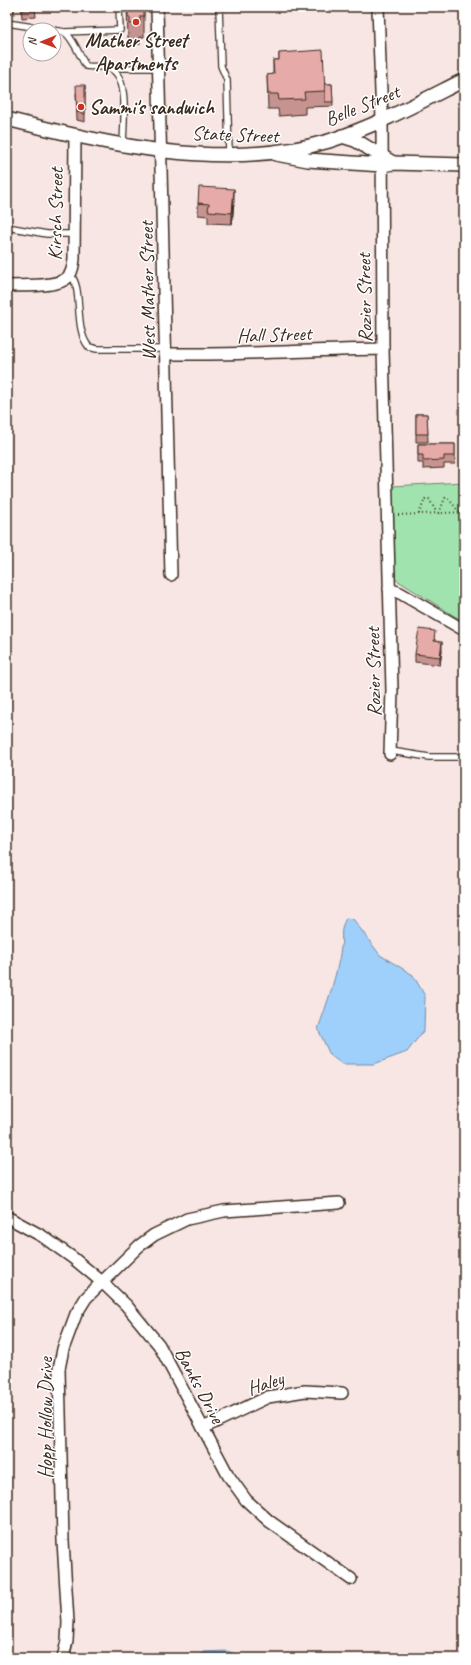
<svg xmlns="http://www.w3.org/2000/svg" width="471" height="1665" viewBox="0 0 471 1665" font-family="Caveat,sans-serif">
<style>
.green{fill:#a0e3ae;stroke:#6e8666}
.water{fill:#9fcffb;stroke:#778da3}
.lines{fill:none;stroke-linecap:round;stroke-linejoin:round}
.service-casing{stroke:#3b2a1e;stroke-width:8}
.minor-casing{stroke:#3b2a1e;stroke-width:14}
.tertiary-casing{stroke:#3b2a1e;stroke-width:16}
.path{stroke:#3b2a1e;stroke-width:2;stroke-dasharray:1 3;stroke-linecap:butt}
.service{stroke:#fff;stroke-width:5.5}
.minor{stroke:#fff;stroke-width:11}
.tertiary{stroke:#fff;stroke-width:13}
.wall{fill:#c69390;stroke:#3b2a1e}
.shaded-wall{fill:#a17876;stroke:#3b2a1e}
.building{fill:#e6aba8;stroke:#3b2a1e}
.poi-dot{fill:#c8321e;stroke:#fff;stroke-width:1.5}
.labels{text-anchor:middle;stroke-width:3;stroke-linejoin:round;paint-order:stroke}
.poi-label{font-size:20px;font-weight:bold;fill:#3b2a1e;stroke:#fff}
.street-label{font-size:20px;fill:#3b2a1e;stroke:#fff}
</style>
<rect width="100%" height="100%" fill="#f8e6e5"/>
<filter id="ink" filterUnits="userSpaceOnUse"><feTurbulence type="fractalNoise" baseFrequency=".025" numOctaves="2"/><feDisplacementMap in="SourceGraphic" scale="8" xChannelSelector="R" yChannelSelector="G"/><feConvolveMatrix kernelMatrix="1 2 1 2 8 2 1 2 1" color-interpolation-filters="sRGB"/></filter>
<g filter="url(#ink)">
<polygon class="green" points="464,482 464,622 395,579 392,486"/>
<g class="water">
<path d="M 346,918 L 353,919 L 380,955 L 413,975 L 425,996 L 424,1030 L 407,1052 L 374,1064 L 342,1064 L 330,1055 L 318,1029 C 327,1003 337,976 341,948 C 343,934 339,932 346,918 Z"/>
<polygon points="227,1651 247,1658 199,1658 203,1652"/>
</g>
<g class="lines">
<g class="service-casing">
<g id="service">
<polyline points="219,7 221,66 227,80 229,154"/>
<polyline points="7,23 53,30"/>
<path d="M 54,30 C 57,31 62,31 64,32 C 73,37 80,57 86,66 C 93,67 105,66 111,69 C 130,78 123,127 123,146"/>
<polyline points="64,32 120,30 119,7"/>
<polyline points="111,68 159,68"/>
<polyline points="7,227 47,234 74,234"/>
<path d="M 70,275 C 84,286 73,329 89,347 L 97,349 L 166,349"/>
<polyline points="391,751 429,757 464,757"/>
</g>
</g>
<g class="minor-casing">
<g id="minor">
<polyline points="157,7 171,575"/>
<polyline points="378,7 382,120 383,349 392,690 390,754"/>
<path d="M 7,286 C 22,285 58,288 68,277 C 73,272 73,265 74,259 L 75,136"/>
<path d="M 166,354 C 238,355 310,350 383,349"/>
<polyline points="389,589 400,593 464,630"/>
<polyline points="7,1217 42,1236 73,1258 102,1282 126,1305 159,1345 228,1475 246,1500 269,1521 351,1579"/>
<polyline points="203,1428 268,1397 305,1391 342,1393"/>
<polyline points="63,1658 67,1641 68,1622 63,1541 59,1369 63,1349 76,1314 86,1298 102,1282 139,1246 154,1235 187,1219 224,1211 339,1203"/>
</g>
</g>
<g class="tertiary-casing">
<g id="tertiary">
<path d="M 7,119 C 110,145 224,172 329,141 C 376,126 420,102 464,80"/>
<polyline points="342,136 355,140 393,163"/>
<polyline points="276,154 308,160 382,165 393,163 464,165"/>
</g>
</g>
<g class="path">
<polyline points="461,512 463,498 464,498"/>
<polyline points="439,513 445,498 448,498 459,512"/>
<polyline points="419,514 425,499 429,499 437,513"/>
<polyline points="398,515 464,512"/>
</g>
<use href="#service" class="service"/>
<use href="#minor" class="minor"/>
<use href="#tertiary" class="tertiary"/>
</g>
<g class="wall">
<rect x="7" y="7" width="7" height="7"/>
<polygon points="21,7 35,7 36,17 22,18"/>
<polygon points="127,7 144,7 144,37 140,37 140,44 130,45 130,38 128,38"/>
<polygon points="279,53 325,84 332,84 333,106 305,107 305,114 279,116 278,109 268,109 267,75 273,75 273,60 279,60"/>
<polygon points="85,85 85,122 77,120 76,93"/>
<polygon points="234,201 232,224 208,223 208,216 198,215 198,203"/>
<polygon points="416,414 427,414 428,442 416,442"/>
<polygon points="418,444 455,444 455,464 444,464 444,468 423,469 423,463 418,463"/>
<polygon points="435,639 435,641 442,650 440,665 415,662 415,654"/>
</g>
<g class="shaded-wall">
<polygon points="234,189 234,201 232,224 232,213"/>
<polygon points="442,642 442,650 440,665 440,657"/>
</g>
<g class="building">
<rect x="7" y="7" width="7" height="3"/>
<polygon points="21,7 35,7 36,9 22,10"/>
<polygon points="128,7 144,7 144,16 140,16 140,23 130,24 130,17 128,17"/>
<polygon points="323,50 325,91 304,92 305,99 279,100 278,94 268,94 267,75 274,74 273,60 279,60 279,53"/>
<polygon points="325,84 332,84 333,102 325,102"/>
<polygon points="76,85 85,85 85,114 77,112"/>
<polygon points="199,187 234,189 232,213 208,211 209,204 198,203"/>
<polygon points="416,414 427,414 428,434 416,434"/>
<polygon points="418,444 455,444 455,456 444,456 444,460 423,461 423,455 418,455"/>
<polygon points="419,629 435,631 434,641 442,642 440,657 415,654"/>
</g>
</g>
<g class="poi-dot">
<circle cx="136" cy="22" r="4"/>
<circle cx="81" cy="107" r="4"/>
</g>
<g class="labels">
<g class="poi-label">
<text x="136" y="47">Mather Street<tspan x="136" dy="23">Apartments</tspan></text>
<text x="89" y="114" text-anchor="start">Sammi's sandwich</text>
</g>
<g class="street-label">
<text transform="translate(362 105) rotate(-22)" y="7">Belle Street</text>
<text transform="translate(235 134) rotate(2)" y="7">State Street</text>
<text transform="translate(55 214) rotate(-89)" y="7">Kirsch Street</text>
<text transform="translate(147 291) rotate(-91)" y="7">West Mather Street</text>
<text transform="translate(364 298) rotate(-91)" y="7">Rozier Street</text>
<text transform="translate(274 334) rotate(-2)" y="7">Hall Street</text>
<text transform="translate(373 672) rotate(-91)" y="7">Rozier Street</text>
<text transform="translate(265 1383) rotate(-18)" y="7">Haley</text>
<text transform="translate(200 1385) rotate(62)" y="7">Banks Drive</text>
<text transform="translate(45 1418) rotate(-90)" y="7">Hopp Hollow Drive</text>
</g>
</g>
<rect width="471" height="1665" fill="none" stroke="#fff" stroke-width="24"/>
<rect x="12" y="12" width="447" height="1641" fill="none" stroke="#3b2a1e" stroke-width="1.5" filter="url(#ink)"/>
<g transform="translate(42 42) rotate(269)"><circle r="19" fill="#ffffff" stroke="#b1aaa5"/>
<path d="M0-3L7 15L0 10L-7 15Z" fill="#c8321e"/>
<text y="-6" font-size="11" font-weight="bold" text-anchor="middle" fill="#3b2a1e">N</text>
</g>
</svg>
